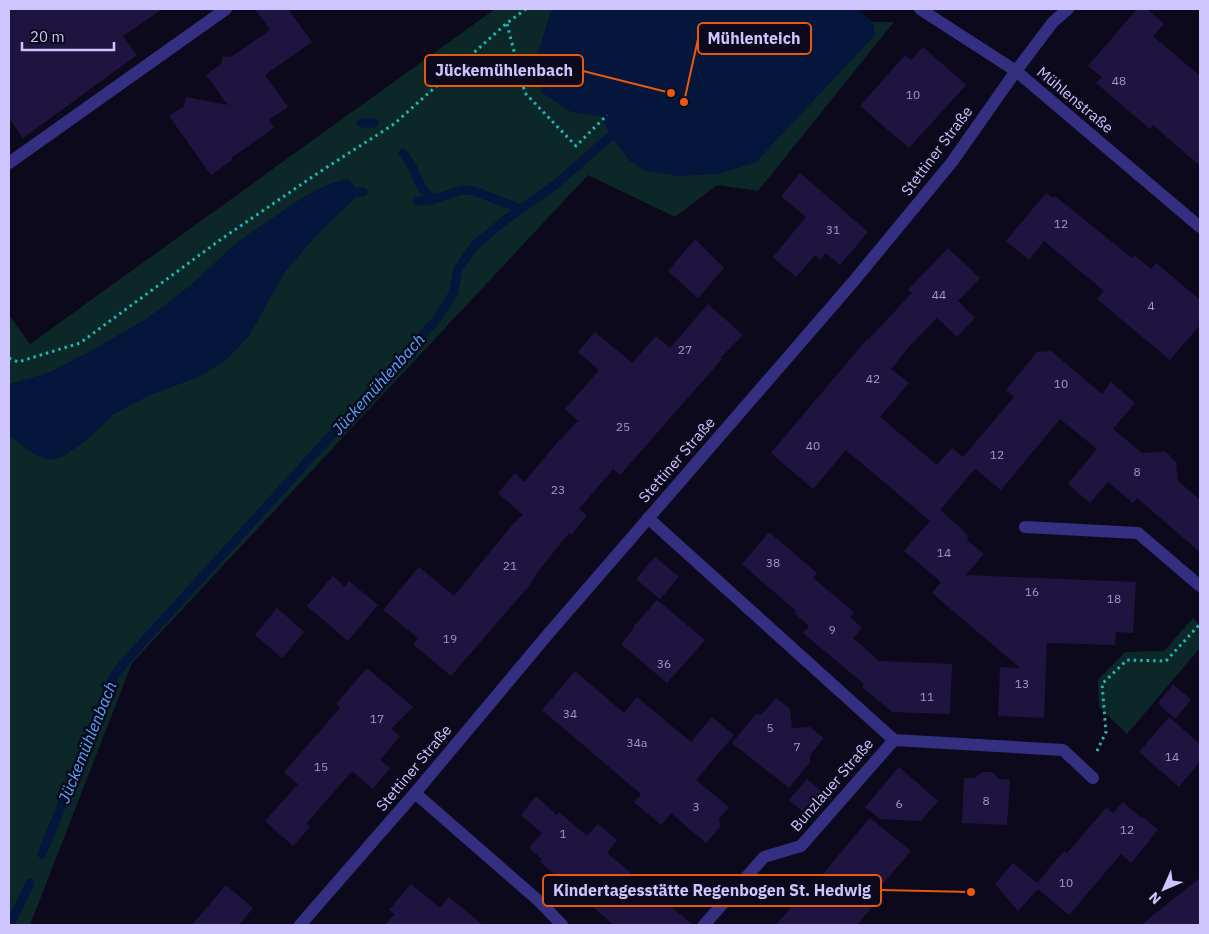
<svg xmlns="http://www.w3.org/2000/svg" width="1209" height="934" viewBox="0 0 1209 934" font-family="'IBM Plex Sans',sans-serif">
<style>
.green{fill:#0c2727}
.water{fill:#04163b}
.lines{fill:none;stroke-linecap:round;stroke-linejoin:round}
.stream{stroke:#04163b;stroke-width:9}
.building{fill:#1e143f}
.path{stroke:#21b7b3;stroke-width:3;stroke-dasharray:2.5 4;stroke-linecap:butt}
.minor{stroke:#352f81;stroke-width:12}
.labels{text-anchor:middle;stroke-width:5;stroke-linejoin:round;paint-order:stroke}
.number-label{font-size:12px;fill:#a299cf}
.street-label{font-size:15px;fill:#cec5ff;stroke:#0d091d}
.water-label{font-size:16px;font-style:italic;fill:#53a9ff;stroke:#0d091d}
.leader{fill:none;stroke:#e8590c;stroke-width:2}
.callout-dot{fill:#e8590c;stroke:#0d091d;stroke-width:2}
.callout{fill:#0d091d;stroke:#e8590c;stroke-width:2}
.callout-label{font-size:16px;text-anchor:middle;font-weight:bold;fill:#cec5ff}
</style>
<rect width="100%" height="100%" fill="#0d091d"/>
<g class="green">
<polygon points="495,9 856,9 873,22 894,22 758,191 717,185 675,217 588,175 132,663 30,925 9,925 9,315 30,344"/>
<polygon points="1193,618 1200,625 1200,648 1127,734 1099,707 1098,680 1125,652 1164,651"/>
</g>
<g class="water">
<polygon points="553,9 856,9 873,22 875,35 755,163 718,174 679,176 645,171 629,160 611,136 600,116 571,112 541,92 537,56 551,11"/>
<path d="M 348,179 C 353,185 359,188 356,197 L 316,236 L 285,272 L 249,336 L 226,360 L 201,376 L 150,395 L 114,414 L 87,440 L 64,456 L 50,460 L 37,456 L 9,435 L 9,384 L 48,373 L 91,351 L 146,319 L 191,285 L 236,243 L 268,221 L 305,196 L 331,183 Z"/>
</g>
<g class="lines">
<g class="stream">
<polyline points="361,123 374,123"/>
<polyline points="403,153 412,166 417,178 424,191 433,199"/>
<polyline points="358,192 363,192"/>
<polyline points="417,201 428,201 452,193 463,190 474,191 521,209"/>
<polyline points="42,854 113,678 124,663 437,319 453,294 458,269 474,246 504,221 556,184 611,136 620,129"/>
<polyline points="10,925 30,883"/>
</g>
</g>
<g class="building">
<polygon points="9,9 162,9 123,36 137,55 23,138 9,118"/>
<polygon points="255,9 288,9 312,42 265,75 288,107 269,120 274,128 231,158 232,160 211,175 169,116 184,106 186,97 228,105 206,75 221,64 223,56 231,57 270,30"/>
<polygon points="1137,9 1147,9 1164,24 1153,36 1200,76 1200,166 1153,125 1150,129 1096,83 1102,77 1088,66"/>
<polygon points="923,47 966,85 909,148 860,106 905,55 911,60"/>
<polygon points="800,173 868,232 840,265 826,253 820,260 815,255 796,277 773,257 806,217 781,196"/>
<polygon points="1046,193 1053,198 1055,196 1132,258 1134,255 1151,269 1156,263 1200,300 1200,325 1170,360 1097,299 1104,291 1044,241 1029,260 1006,241"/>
<polygon points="695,239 724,268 698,298 668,271"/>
<polygon points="948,248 980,278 958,301 975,318 957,337 937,318 909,347 891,369 909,383 880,417 937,465 952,448 963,457 1014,397 1006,390 1037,352 1051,351 1102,394 1111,382 1135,403 1113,429 1142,453 1165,451 1176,462 1178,481 1200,500 1200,552 1137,498 1133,503 1108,482 1090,503 1068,484 1097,449 1060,419 1001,490 975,469 940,510 967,534 968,541 984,554 966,575 1136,582 1133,633 1116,632 1115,645 1047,643 1044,718 998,716 1000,667 1020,668 932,593 941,582 904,551 930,521 846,450 813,489 771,453 867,339 868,340 912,293 908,290"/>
<polygon points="708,304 743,335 720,358 722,359 620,475 613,469 579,509 587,516 571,535 569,533 540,569 528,587 451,676 413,644 418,638 383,610 419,567 454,596 513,524 523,515 498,493 515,473 524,482 557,443 578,421 565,409 599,370 578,352 595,332 632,363 656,336 670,348"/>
<polygon points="769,532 817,573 813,578 854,612 850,617 862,628 853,638 879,661 952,664 950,714 892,712 862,687 864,684 803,633 809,626 794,613 796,611 742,564"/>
<polygon points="655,557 679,577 660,599 636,579"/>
<polygon points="333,576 345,587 349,581 378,605 348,641 307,606"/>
<polygon points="657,600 705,640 667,683 621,644 634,628 633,627"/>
<polygon points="277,608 304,632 282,658 255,635"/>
<polygon points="367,668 413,707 391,729 400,736 380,760 390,768 373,789 352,771 306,824 310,827 293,846 265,821 298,784 284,772 340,708 336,704"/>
<polygon points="575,671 624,713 637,697 691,742 712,717 734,735 696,780 729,807 719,819 720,827 706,843 671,813 661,825 634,802 641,794 542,710"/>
<polygon points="1173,684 1191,700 1175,719 1158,703"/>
<polygon points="776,698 790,709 792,728 810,727 824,738 810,755 810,762 789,788 732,743 755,715 762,714"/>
<polygon points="1169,717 1200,744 1200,761 1179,787 1139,752"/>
<polygon points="899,767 938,801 921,821 880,819 865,807"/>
<polygon points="982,772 992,772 999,779 1010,780 1007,825 962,823 964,778 975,778"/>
<polygon points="807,779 826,795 808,816 789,800"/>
<polygon points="536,796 557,815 559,812 587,836 598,824 617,840 607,853 693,925 614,925 540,862 542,859 529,848 542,833 521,815"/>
<polygon points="1123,802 1141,818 1143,817 1158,830 1131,863 1121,854 1069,915 1038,889 1018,911 995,884 1013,863 1037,883 1064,851 1067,853 1106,808 1113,813"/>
<polygon points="870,818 911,851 867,902 873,906 857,925 776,925 820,874 822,875"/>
<polygon points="1200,878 1200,925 1141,925"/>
<polygon points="411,884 440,908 449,897 483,925 385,925 395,914 389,910"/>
<polygon points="226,885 253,908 239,925 192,925"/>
</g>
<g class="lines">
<g class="path">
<polyline points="507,24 525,93 576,146 607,115"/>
<polyline points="9,358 18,362 80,343 220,240 318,173 394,124 507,23 526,9"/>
<polyline points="1097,751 1106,732 1102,684 1127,660 1166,661 1200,624"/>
</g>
<g class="minor">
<polyline points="920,9 1016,71 1200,227"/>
<polyline points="9,163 226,9"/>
<polyline points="648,518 894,740"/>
<polyline points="1025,527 1138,533 1200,586"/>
<polyline points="415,793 540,902 562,925"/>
<polyline points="300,925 415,793 549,633 853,282 952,162 1016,71 1053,22 1068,9"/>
<polyline points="704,925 764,857 801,846 894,740 1063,750 1093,778"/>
</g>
</g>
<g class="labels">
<g class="number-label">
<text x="1119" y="85">48</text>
<text x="913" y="99">10</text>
<text x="1061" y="228">12</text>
<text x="833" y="234">31</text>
<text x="939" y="299">44</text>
<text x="1151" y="310">4</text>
<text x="685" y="354">27</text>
<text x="873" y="383">42</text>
<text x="1061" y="388">10</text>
<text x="623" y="431">25</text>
<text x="813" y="450">40</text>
<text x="997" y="459">12</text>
<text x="1137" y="476">8</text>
<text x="558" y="494">23</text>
<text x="944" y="557">14</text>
<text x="773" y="567">38</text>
<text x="510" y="570">21</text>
<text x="1032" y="596">16</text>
<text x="1114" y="603">18</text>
<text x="832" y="634">9</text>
<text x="450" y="643">19</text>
<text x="664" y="668">36</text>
<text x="1022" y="688">13</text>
<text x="927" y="701">11</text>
<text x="570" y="718">34</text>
<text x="377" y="723">17</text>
<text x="770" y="732">5</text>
<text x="637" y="747">34a</text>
<text x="797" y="751">7</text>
<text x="1172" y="761">14</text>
<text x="321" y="771">15</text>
<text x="986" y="805">8</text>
<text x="899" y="808">6</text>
<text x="696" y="811">3</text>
<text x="1127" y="834">12</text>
<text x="563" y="838">1</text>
<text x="1066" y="887">10</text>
</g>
<g class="street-label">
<text transform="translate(1075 100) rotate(40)" y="5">Mühlenstraße</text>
<text transform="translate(937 151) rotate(-53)" y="5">Stettiner Straße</text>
<text transform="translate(677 460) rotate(-49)" y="5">Stettiner Straße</text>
<text transform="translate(414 768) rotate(-50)" y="5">Stettiner Straße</text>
<text transform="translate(832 785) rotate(-49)" y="5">Bunzlauer Straße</text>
</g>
<g class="water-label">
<text transform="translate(378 384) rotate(-48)" y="6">Jückemühlenbach</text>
<text transform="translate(87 742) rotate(-68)" y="6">Jückemühlenbach</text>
</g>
</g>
<path class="leader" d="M684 102L698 39M671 93L583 71M971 892L881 890"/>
<g class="callout-dot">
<circle cx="684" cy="102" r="5"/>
<circle cx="671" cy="93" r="5"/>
<circle cx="971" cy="892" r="5"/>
</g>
<g class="callout">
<rect x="698" y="23" width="113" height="31" rx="5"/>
<rect x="425" y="55" width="158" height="31" rx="5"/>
<rect x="543" y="875" width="338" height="31" rx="5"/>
</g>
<g class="callout-label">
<text x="754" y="44">Mühlenteich</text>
<text x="504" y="76">Jückemühlenbach</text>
<text x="712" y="896">Kindertagesstätte Regenbogen St. Hedwig</text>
</g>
<rect width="1209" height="934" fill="none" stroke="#cec5ff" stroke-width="20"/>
<g transform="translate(1164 889) rotate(225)" stroke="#0d091d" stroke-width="4" paint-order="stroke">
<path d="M0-4L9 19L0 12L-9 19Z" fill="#cec5ff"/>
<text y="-8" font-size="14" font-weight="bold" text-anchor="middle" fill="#cec5ff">N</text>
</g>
<path d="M22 42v8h92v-8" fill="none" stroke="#cec5ff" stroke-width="2.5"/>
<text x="30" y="42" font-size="15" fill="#cec5ff" stroke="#0d091d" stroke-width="4" paint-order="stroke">20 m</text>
</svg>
